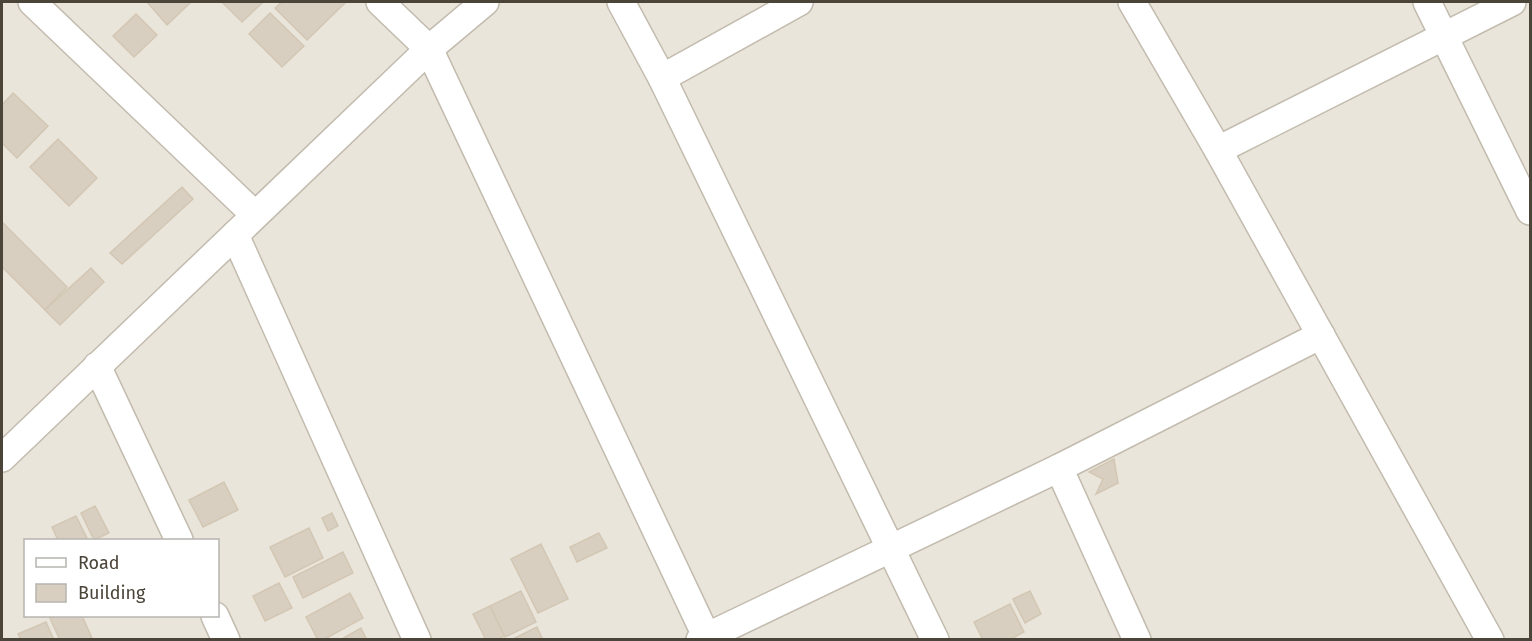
<svg xmlns="http://www.w3.org/2000/svg" width="1532" height="641" viewBox="0 0 1532 641" font-family="'Fira Sans',sans-serif">
<style>
.residential{fill:#eae5da;fill-rule:evenodd}
.building{fill:#d8cfc1;stroke:#d3c7b4;stroke-width:1.5}
.lines{fill:none;stroke-linecap:round;stroke-linejoin:round}
.minor-casing{stroke:#c2bbae;stroke-width:30}
.minor{stroke:#fff;stroke-width:27}
</style>
<rect width="100%" height="100%" fill="#f6f3ec"/>
<path class="residential" d="M 2,2 L 1530,2 L 1530,639 L 2,639 ZM 26,540 L 218,540 L 218,616 L 26,616 Z"/>
<g class="building">
<polygon points="147,2 191,2 167,25"/>
<polygon points="222,2 263,2 242,22"/>
<polygon points="282,2 346,2 307,40 275,8"/>
<polygon points="270,13 304,46 282,67 249,34"/>
<polygon points="136,14 157,35 134,57 113,36"/>
<polygon points="13,93 48,126 17,158 2,143 2,105"/>
<polygon points="58,139 97,178 69,206 30,167"/>
<polygon points="182,187 193,199 122,264 110,253"/>
<polygon points="2,222 67,287 45,310 2,267"/>
<polygon points="91,268 104,282 60,325 45,310"/>
<polygon points="1114,459 1118,483 1096,494 1103,479 1089,472"/>
<polygon points="224,482 238,510 203,527 189,500"/>
<polygon points="95,506 109,533 94,540 81,513"/>
<polygon points="332,513 338,526 328,531 322,518"/>
<polygon points="76,516 88,540 58,540 52,527"/>
<polygon points="309,528 323,558 285,577 270,547"/>
<polygon points="599,533 607,548 577,562 570,547"/>
<polygon points="541,544 568,599 538,613 511,559"/>
<polygon points="343,552 353,573 303,598 293,577"/>
<polygon points="279,583 292,608 265,621 253,596"/>
<polygon points="521,591 536,622 505,637 490,606"/>
<polygon points="1030,591 1041,614 1025,623 1013,599"/>
<polygon points="350,593 363,618 323,640 318,640 306,617"/>
<polygon points="1010,604 1024,632 1009,640 983,640 974,622"/>
<polygon points="490,606 504,636 497,640 486,640 473,614"/>
<polygon points="49,616 82,616 93,640 60,640"/>
<polygon points="46,622 54,640 21,640 18,634"/>
<polygon points="537,627 543,640 511,640"/>
<polygon points="361,628 367,640 340,640"/>
</g>
<g class="lines">
<g class="minor-casing">
<g id="minor">
<polyline points="32,2 255,215"/>
<polyline points="380,2 429,49 708,640"/>
<polyline points="621,2 662,78 935,640"/>
<polyline points="1132,2 1218,150 1490,640"/>
<polyline points="1427,2 1530,211"/>
<polyline points="662,78 799,2"/>
<polyline points="1218,150 1512,2"/>
<polyline points="235,235 417,640"/>
<polyline points="97,366 179,540"/>
<polyline points="2,458 429,49 485,2"/>
<polyline points="1059,468 1137,640"/>
<polyline points="215,616 226,640"/>
<polyline points="700,640 1059,468 1321,335"/>
</g>
</g>
<use href="#minor" class="minor"/>
</g>
<rect width="1532" height="641" fill="none" stroke="#4b4439" stroke-width="6"/>
<rect x="24" y="539" width="195" height="78" fill="#ffffff" stroke="#b7b4b0" stroke-width="1.5"/>
<rect x="36" y="558" width="30" height="9" fill="#ffffff" stroke="#b7b4b0" stroke-width="1.5"/>
<text x="78" y="569" font-size="18" fill="#4b4439">Road</text>
<rect x="36" y="584" width="30" height="18" fill="#d8cfc1" stroke="#b7b4b0" stroke-width="1.5"/>
<text x="78" y="599" font-size="18" fill="#4b4439">Building</text>
</svg>
